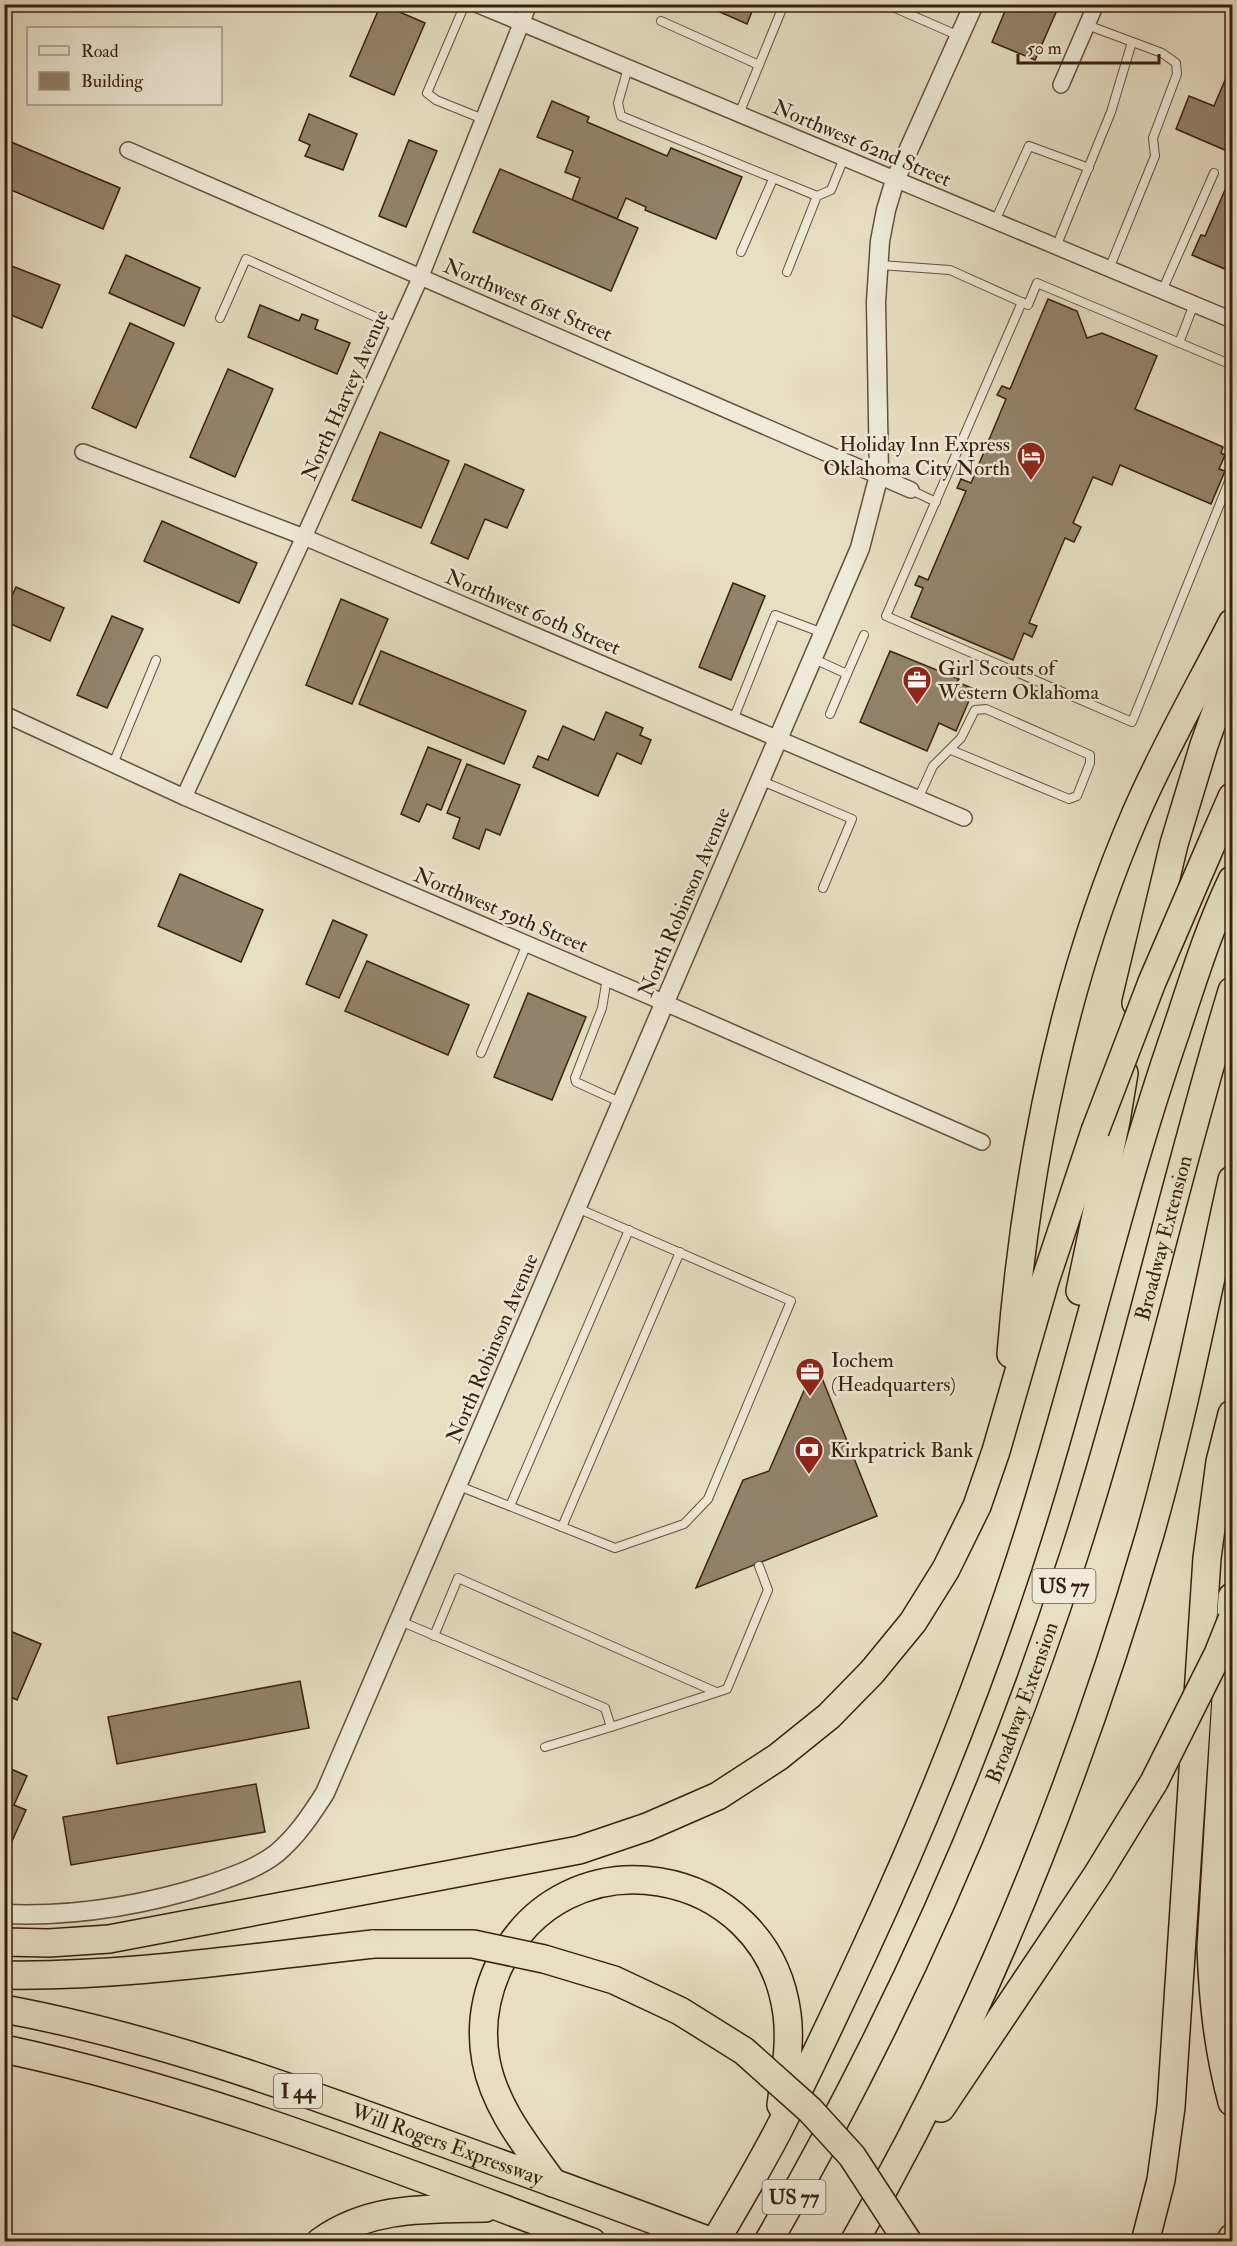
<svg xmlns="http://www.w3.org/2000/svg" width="1237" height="2246" viewBox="0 0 1237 2246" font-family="'IM FELL Double Pica',serif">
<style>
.building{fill:#93836d;stroke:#38200f;stroke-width:1.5}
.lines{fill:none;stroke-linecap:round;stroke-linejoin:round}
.service-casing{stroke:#64503c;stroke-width:10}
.minor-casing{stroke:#64503c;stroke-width:18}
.tertiary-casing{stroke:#64503c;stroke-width:21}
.motorway-casing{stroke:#38200f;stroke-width:30}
.service{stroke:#efead9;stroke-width:8}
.minor{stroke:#efead9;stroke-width:15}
.tertiary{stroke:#efead9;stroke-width:18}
.motorway{stroke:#e7dfc4;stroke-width:27}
.motorway-bridge-casing{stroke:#38200f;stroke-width:30;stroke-linecap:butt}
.motorway-bridge{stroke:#e7dfc4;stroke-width:27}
.labels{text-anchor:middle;stroke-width:5;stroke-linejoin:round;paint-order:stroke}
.shield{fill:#efead9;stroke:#6f5d4c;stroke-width:1.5}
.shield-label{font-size:20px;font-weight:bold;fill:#38200f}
.street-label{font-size:21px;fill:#38200f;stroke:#efead9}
.poi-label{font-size:21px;fill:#38200f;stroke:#efead9;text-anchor:start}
</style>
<rect width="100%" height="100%" fill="#e7dfc4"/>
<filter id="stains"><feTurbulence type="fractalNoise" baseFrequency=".00333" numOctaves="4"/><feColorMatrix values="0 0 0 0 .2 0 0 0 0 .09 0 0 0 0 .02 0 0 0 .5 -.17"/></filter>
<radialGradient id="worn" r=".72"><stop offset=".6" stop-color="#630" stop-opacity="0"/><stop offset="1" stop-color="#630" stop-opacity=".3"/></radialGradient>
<g class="building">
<polygon points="381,4 425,23 394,95 350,76"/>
<polygon points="702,4 755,4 747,24"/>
<polygon points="1008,4 1044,4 1057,10 1035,60 992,42"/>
<polygon points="1228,73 1232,75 1232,153 1176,129 1189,96 1214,106"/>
<polygon points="552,101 589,117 587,122 667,156 671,148 742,177 716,239 645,210 646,207 626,198 617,219 572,200 580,178 565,172 573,151 537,137"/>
<polygon points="309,114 357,134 343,170 305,156 310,145 299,140"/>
<polygon points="4,139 120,188 103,229 4,187"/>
<polygon points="409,140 437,151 406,227 379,216"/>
<polygon points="500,169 638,228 611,291 473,232"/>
<polygon points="1231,176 1232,177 1232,272 1192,255 1201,235 1205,236"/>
<polygon points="126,255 200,288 184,326 109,293"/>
<polygon points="4,263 60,285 42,328 4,312"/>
<polygon points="1048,299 1077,311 1087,338 1102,333 1157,356 1135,409 1223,447 1221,453 1225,455 1219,469 1225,471 1211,504 1120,465 1112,485 1093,477 1073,523 1081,527 1074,542 1065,538 1029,623 1037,626 1032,637 1024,633 1013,660 911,617 923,588 915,585 919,576 928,580 966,491 957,488 961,479 971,483 1006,399 997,395 1002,386 1010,389"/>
<polygon points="260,305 299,321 302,314 318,320 315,329 350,343 337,374 248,337"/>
<polygon points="130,323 174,343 136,428 92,408"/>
<polygon points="228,369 273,389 235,477 190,457"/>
<polygon points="380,432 449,461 421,528 352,500"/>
<polygon points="465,464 524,490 507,528 485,519 468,559 431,543"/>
<polygon points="162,521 257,563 239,603 144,561"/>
<polygon points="733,583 765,596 731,680 699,667"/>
<polygon points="16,587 64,608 50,641 4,621 4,613"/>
<polygon points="341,599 388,619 352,704 306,685"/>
<polygon points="112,616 143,629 107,708 77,695"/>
<polygon points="381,651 526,711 504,764 359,704"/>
<polygon points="890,651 959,679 957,682 974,689 956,731 939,723 927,751 860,722"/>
<polygon points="606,712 643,728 640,735 651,740 641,764 617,753 598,796 533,767 538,756 548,760 563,726 594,740"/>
<polygon points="428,747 461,760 441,810 427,804 419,822 401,814"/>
<polygon points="467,764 520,785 500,835 486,829 479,849 453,838 460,818 447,813"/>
<polygon points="180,874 263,910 241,962 158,926"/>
<polygon points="333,920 367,935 339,998 306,984"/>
<polygon points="367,961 469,1005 448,1055 345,1011"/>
<polygon points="528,993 586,1017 552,1100 494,1077"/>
<polygon points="816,1363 877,1516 696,1588 743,1480 769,1471"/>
<polygon points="10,1631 41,1644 17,1700 4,1694 4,1644"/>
<polygon points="300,1681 309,1728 117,1764 108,1717"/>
<polygon points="4,1766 27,1776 14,1805 26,1810 4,1859"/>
<polygon points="256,1784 265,1832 71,1865 63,1817"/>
</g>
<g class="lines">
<g class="service-casing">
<g id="service">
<polyline points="465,4 427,93 436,100 483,119"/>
<polyline points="886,4 959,36"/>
<polyline points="661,21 759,65"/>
<polyline points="1087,25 1162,53 1176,63 1177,74 1153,138 1155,156 1109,269"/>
<polyline points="628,68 618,103 621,116 817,196 831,190 844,158"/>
<polyline points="739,114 784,4"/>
<polyline points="995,221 1029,146 1089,168"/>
<polyline points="1056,247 1111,112 1132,42"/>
<polyline points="741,252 773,179"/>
<polyline points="880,265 950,270 1028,305 1037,283 1232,365"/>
<polyline points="787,272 817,196"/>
<polyline points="1162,291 1214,173"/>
<polyline points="1022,302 886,616 1132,722 1232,474"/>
<polyline points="220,318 246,259 398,327"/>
<polyline points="1179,343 1194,304"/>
<polyline points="911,490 936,502"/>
<polyline points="814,659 847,674 864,635"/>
<polyline points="830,714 847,674"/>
<polyline points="733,720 775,615 823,633"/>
<polyline points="113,764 156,660"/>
<polyline points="762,781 852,819 823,888"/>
<polyline points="918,799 933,766 961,738 975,710 986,709 1090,755 1090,763 1077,796 1069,799 951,750"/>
<polyline points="607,978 602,1008 575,1078 576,1082 622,1103"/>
<polyline points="481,1053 527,944"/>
<polyline points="459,1486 615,1548 684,1524 708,1499 791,1301 577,1208"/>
<polyline points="510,1506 629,1230"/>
<polyline points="562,1527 680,1252"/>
<polyline points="400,1621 605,1708 611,1727 727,1689 768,1590 759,1566"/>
<polyline points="434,1636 458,1578 716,1692"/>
<polyline points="545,1747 611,1727"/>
</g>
</g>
<g class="minor-casing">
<g id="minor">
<polyline points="476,4 1232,320"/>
<polyline points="1061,85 1096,4"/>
<polyline points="128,150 911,490"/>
<polyline points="83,452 304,537 964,818"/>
<polyline points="4,714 184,797 665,1003 982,1142"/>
<polyline points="184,797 304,537 421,276 529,4"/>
</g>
</g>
<g class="tertiary-casing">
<path id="tertiary" d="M 4,1914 C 74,1917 145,1905 211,1884 C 234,1876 258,1868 277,1853 C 297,1836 311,1815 325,1793 L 860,548 L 879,475 L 876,302 L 880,241 L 886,210 L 895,180 L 974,4"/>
</g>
<g class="motorway-casing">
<g id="motorway">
<polyline points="1215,836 1232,797"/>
<polyline points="1136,1003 1174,844 1204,745 1232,667"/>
<polyline points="1080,1291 1116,1121 1124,1073"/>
<path d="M 1011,1354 C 1026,1170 1062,983 1136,813 C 1164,748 1200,686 1232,623"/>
<path d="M 1232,1597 L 1211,1947 C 1213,2002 1218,2049 1232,2102"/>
<polyline points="4,1942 49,1943 109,1939 579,1850 647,1827 718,1796 778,1757 829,1716 872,1672 913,1622 946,1569 977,1506 996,1451 1045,1281 1095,1131"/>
<path d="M 4,1975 C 128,1977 252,1957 374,1944"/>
<path id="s1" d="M 4,2009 C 150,2036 291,2087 430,2138 C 524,2172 618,2206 712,2242"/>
<path d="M 4,2049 C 207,2092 399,2170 592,2242"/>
<polyline points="941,2108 1097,1875 1154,1782"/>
<path d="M 553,2183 C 526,2145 495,2108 486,2061 C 480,2029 485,1997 498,1968 C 562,1829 767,1862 787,2014 C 791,2044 785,2075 781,2105"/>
<path d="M 320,2242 C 369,2206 427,2209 485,2208"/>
<path d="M 715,2242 C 737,2204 760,2166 780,2127 C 809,2070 836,2012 863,1954 C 932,1806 993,1653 1040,1496 C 1087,1341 1123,1184 1176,1031 C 1193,980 1209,928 1232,880"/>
<path id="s2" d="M 768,2242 C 894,2024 997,1794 1074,1555 C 1134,1369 1175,1178 1232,991"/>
<path d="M 854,2242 C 982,2020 1078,1780 1150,1534 C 1183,1418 1206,1298 1232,1180"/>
<polyline points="1145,2242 1161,2180 1171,2107 1207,1558 1220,1462 1232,1414"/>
<polyline points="1231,2242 1232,2238"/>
</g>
</g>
<use href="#service" class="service"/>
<use href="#minor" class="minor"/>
<use href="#tertiary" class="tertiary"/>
<use href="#motorway" class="motorway"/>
<g class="motorway-bridge-casing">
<g id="motorway-bridge">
<polyline points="1095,1131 1152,982 1215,836"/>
<polyline points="1154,1782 1218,1654 1232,1619"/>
<polyline points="374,1944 473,1944 544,1959 614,1980 680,2011 744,2051 810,2110 852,2156 908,2242"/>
</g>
</g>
<use href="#motorway-bridge" class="motorway-bridge"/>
</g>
<defs>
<g id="hotel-pin" transform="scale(1.5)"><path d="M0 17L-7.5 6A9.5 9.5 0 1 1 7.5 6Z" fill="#8f2418" stroke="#efead9"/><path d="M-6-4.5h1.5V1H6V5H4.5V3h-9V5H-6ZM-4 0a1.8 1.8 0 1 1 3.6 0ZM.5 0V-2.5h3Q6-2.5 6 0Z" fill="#fff"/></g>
<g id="office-pin" transform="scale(1.5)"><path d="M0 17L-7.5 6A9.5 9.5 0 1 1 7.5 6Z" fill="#8f2418" stroke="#efead9"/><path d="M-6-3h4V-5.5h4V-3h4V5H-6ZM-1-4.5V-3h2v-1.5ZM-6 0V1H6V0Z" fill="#fff"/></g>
<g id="bank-pin" transform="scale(1.5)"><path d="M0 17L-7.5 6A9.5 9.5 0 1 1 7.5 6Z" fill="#8f2418" stroke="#efead9"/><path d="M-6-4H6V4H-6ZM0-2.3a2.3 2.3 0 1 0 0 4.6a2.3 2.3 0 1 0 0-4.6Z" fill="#fff"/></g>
</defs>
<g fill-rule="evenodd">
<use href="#hotel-pin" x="1031" y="456"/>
<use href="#office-pin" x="917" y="680"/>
<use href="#office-pin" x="810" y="1372"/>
<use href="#bank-pin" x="809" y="1450"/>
</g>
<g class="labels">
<g class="shield">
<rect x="1032.5" y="1569" width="63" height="34" rx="4.5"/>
<rect x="274" y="2074" width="48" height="34" rx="4.5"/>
<rect x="762.5" y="2180" width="63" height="34" rx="4.5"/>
</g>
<g class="shield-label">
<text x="1064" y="1593">US 77</text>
<text x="298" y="2098">I 44</text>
<text x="794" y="2204">US 77</text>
</g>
<g class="street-label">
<text transform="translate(862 143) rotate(23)" y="7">Northwest 62nd Street</text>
<text transform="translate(528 300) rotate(23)" y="7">Northwest 61st Street</text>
<text transform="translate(345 395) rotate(-66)" y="7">North Harvey Avenue</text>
<text transform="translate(533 612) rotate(23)" y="7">Northwest 60th Street</text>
<text transform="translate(684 902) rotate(-67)" y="7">North Robinson Avenue</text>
<text transform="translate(501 910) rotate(23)" y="7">Northwest 59th Street</text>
<text dy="7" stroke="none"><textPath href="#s2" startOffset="1083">Broadway Extension</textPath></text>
<text transform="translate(492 1348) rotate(-67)" y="7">North Robinson Avenue</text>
<text dy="7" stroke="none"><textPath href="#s2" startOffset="597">Broadway Extension</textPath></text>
<text dy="7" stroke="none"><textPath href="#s1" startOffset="464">Will Rogers Expressway</textPath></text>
</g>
<g class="poi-label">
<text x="1010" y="451" text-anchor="end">Holiday Inn Express<tspan x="1010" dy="24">Oklahoma City North</tspan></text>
<text x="938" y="675">Girl Scouts of<tspan x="938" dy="24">Western Oklahoma</tspan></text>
<text x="831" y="1367">Iochem<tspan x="831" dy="24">(Headquarters)</tspan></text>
<text x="830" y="1457">Kirkpatrick Bank</text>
</g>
</g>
<rect width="1237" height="2246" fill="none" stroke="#e7dfc4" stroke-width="24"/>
<rect x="6" y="6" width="1225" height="2234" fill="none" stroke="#38200f" stroke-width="3"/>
<rect x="12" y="12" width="1213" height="2222" fill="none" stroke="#38200f" stroke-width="1.5"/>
<rect x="27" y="27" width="195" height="78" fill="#efead9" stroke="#a69988" stroke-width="1.5"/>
<rect x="39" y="46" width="30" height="9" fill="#efead9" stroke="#a69988" stroke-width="1.5"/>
<text x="81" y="57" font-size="18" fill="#38200f">Road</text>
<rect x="39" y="72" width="30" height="18" fill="#93836d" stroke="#a69988" stroke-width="1.5"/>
<text x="81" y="87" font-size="18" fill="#38200f">Building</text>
<path d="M1018 54v9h141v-9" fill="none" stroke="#38200f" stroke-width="3"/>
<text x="1027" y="54" font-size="18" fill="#38200f" stroke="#efead9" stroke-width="4.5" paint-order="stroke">50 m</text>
<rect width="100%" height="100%" filter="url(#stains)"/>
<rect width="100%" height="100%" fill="url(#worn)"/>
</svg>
